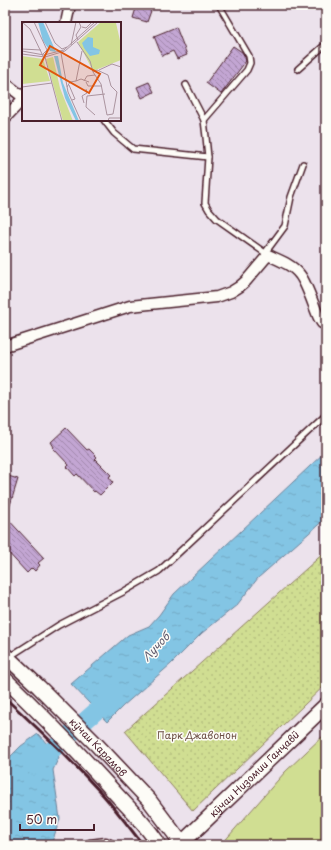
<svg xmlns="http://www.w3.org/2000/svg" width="331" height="850" viewBox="0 0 331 850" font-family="'Playpen Sans',sans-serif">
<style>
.grass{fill:#d0de92;stroke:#8d7e5e}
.park{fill:url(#park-dots);stroke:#8d7e5e}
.water{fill:url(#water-ripples);stroke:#6c839a}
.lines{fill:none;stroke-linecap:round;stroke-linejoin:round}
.river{stroke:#83c5e4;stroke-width:18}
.building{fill:url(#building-back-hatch);stroke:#4a1f2b}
.lane-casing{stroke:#4a1f2b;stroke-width:8}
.street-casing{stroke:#4a1f2b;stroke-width:13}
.secondary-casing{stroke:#4a1f2b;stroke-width:17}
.lane{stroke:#fdfcf7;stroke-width:5}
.street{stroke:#fdfcf7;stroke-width:10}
.secondary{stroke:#fdfcf7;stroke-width:14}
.rail{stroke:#4a1f2b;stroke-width:3}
.labels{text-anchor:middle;stroke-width:3;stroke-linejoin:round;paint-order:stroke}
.park-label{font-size:10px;fill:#6c4f45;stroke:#fdfcf7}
.street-label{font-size:10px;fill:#4a1f2b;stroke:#fdfcf7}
.water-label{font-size:11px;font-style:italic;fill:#5e596c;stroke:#fdfcf7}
.inset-road{fill:none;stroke:#ab949f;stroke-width:1}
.view{fill:#e0560e;fill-opacity:0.15;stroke:#e0560e;stroke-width:2}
.inset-edge{fill:none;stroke:#4a1f2b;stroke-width:2}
</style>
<defs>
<pattern id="park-dots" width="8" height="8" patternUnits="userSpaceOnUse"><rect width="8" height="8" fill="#d0de92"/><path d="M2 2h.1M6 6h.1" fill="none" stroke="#b4be7e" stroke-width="1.8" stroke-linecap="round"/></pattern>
<pattern id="water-ripples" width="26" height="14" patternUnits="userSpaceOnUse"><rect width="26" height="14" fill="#83c5e4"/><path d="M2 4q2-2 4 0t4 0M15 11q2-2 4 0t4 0" fill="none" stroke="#73a9c4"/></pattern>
<pattern id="building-back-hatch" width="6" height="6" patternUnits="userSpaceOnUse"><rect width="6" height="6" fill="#c3a6d3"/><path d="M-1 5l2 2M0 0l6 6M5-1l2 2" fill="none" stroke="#a087ab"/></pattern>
</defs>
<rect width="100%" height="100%" fill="#ece2ec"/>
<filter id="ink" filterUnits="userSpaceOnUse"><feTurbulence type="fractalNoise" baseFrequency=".025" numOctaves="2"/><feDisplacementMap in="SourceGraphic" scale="8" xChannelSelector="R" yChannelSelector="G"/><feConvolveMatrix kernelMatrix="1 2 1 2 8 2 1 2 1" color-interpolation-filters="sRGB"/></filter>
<g filter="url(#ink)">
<polygon class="grass" points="326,733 326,845 221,845 285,772"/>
<polygon class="park" points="326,551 326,684 193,811 125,731"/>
<g class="water">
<polygon points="326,451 326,518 258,578 237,605 202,633 171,664 123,706 107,722 71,684 128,635 149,626 159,615 174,594"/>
<polygon points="38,734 59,757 53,770 60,819 51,845 5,845 5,762 21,746"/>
</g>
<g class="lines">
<polyline class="river" points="34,766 103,705 114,693"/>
</g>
<g class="building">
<polygon points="137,5 142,5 152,8 147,22 133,18"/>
<polygon points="176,27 187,55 177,59 173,51 162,56 154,36"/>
<polygon points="233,46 242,52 245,57 246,61 221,94 206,83"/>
<polygon points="149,82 154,92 142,98 137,87"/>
<polygon points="66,428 87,450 89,449 97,457 95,459 111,475 109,477 113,482 100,495 95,491 94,492 77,474 75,476 67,467 69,465 53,448 54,447 51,442"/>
<polygon points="5,475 18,479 7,515 5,515"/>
<polygon points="5,516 44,558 38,563 40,565 35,571 32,568 27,573 5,549"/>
</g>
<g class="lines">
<g class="lane-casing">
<g id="lane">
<polyline points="298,69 326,44"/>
<polyline points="186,85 204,120 206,137 208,157 205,203 209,210 217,219 268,255"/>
<polyline points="104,120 114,133 133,149 208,157"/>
<polyline points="204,120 247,70 250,63 249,56 219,5"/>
<polyline points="265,253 285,226 291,197 303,164"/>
<polyline points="9,657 59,625 123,592 159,571 326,415"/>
</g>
</g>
<g class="street-casing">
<g id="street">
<polyline points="66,23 70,5"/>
<polyline points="5,83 23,97"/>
<polyline points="5,118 23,99"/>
<path d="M 5,346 L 130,306 L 217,297 L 231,292 L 239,287 L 246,281 L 268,255 C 279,260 293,265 300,275 C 307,284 314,307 319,318 L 322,323 L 326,324"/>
<polyline points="90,845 106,843 110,845"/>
</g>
</g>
<g class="secondary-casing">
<g id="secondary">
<path id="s1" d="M 5,655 L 39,687 L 96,744 L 149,800 L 183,845"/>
<path d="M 5,679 C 43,716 80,754 116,794 C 130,809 149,828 159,845"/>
<path id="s2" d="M 182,843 L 326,705"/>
</g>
</g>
<use href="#lane" class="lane"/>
<use href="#street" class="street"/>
<use href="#secondary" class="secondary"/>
<path class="rail" d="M 5,698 C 39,729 72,761 103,795 C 117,811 130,828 143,845"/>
</g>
</g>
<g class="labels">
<g class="park-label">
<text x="197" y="739">Парк Джавонон</text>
</g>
<g class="street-label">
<text dy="4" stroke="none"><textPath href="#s1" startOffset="131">кӯчаи Карамов</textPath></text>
<text dy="4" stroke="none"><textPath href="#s2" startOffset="100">кӯчаи Низомии Ганҷавӣ</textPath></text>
</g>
<g class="water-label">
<text transform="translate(156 647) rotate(-47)" y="4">Лучоб</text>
</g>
</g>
<g transform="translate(22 22)">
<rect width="99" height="99" fill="#ece2ec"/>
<path d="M 0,34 L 21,37 L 28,59 L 0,62 Z" fill="#d0de92"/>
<path d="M 79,0 L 94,1 L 99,23 L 99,38 L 71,49 L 56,20 ZM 31,35 L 38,66 L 51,99 L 41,99 L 24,37 Z" fill="#d0de92"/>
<path d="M 16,0 L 21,0 L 34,30 L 28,29 L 21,19 ZM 66,15 L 71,16 L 71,25 L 78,28 L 77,32 L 68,34 L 62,26 L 60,21 ZM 32,34 L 36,34 L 41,61 L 57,99 L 54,99 L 43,76 Z" fill="#83c5e4"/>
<path class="inset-road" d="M 0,0 L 8,7 L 21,34M 12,0 L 25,28 L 21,32M 23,0 L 33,21 L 40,27 L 45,25M 60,5 L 64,6 L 70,0M 56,18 L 54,13 L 59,5 L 57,0M 55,20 L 68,39 L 71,50 L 79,62 L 85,93 L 91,92 L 95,70 L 89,64 L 86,53 L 75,48 L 71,50M 49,23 L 54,0M 0,27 L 19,28M 0,29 L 22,33 L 42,28 L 73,0M 39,31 L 46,70 L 59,99M 0,32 L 23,35 L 43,29 L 76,0M 23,35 L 40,99M 77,48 L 90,42 L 99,45M 54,59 L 59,57 L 67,60M 62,59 L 65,54 L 73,53M 64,60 L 66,64 L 80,64M 47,63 L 53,77 L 50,78M 0,65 L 30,61M 45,65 L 48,60 L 54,59 L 60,29M 62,81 L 60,74 L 65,71 L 64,67M 73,93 L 64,85 L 65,74 L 83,72M 86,99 L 87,96 L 99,96"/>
<path class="view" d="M 28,24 L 78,52 L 67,71 L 18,43 Z"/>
<rect width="99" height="99" class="inset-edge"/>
</g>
<rect width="331" height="850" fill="none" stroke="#fdfcf7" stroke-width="20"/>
<rect x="10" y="10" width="311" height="830" fill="none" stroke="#4a1f2b" stroke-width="1.5" filter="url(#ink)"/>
<path d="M20 824v6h74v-6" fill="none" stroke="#4a1f2b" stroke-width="2"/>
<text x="26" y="824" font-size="12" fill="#4a1f2b" stroke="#fdfcf7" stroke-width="3" paint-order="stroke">50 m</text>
</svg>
